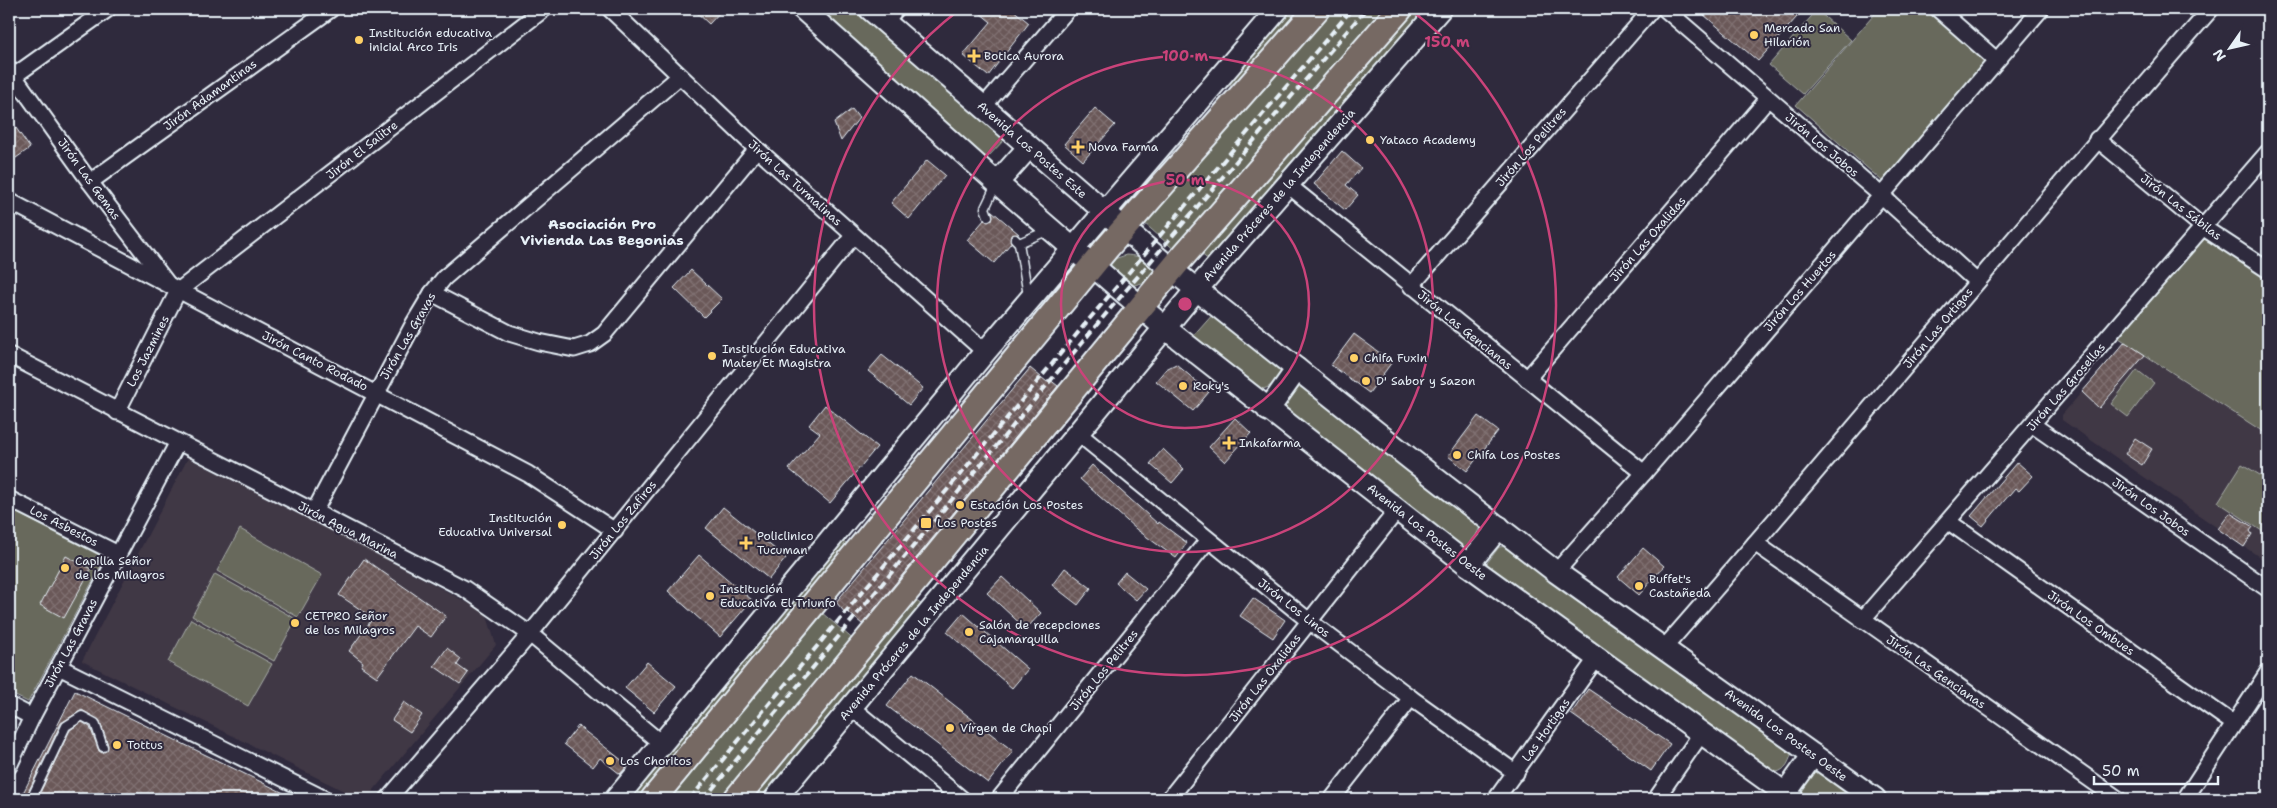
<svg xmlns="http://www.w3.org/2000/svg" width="2277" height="808" viewBox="0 0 2277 808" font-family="'Shantell Sans',sans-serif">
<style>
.built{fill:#413845}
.green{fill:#67695b;stroke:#a8adaa}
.building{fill:url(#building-cross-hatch);stroke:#e8f1f8}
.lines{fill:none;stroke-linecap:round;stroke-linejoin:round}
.lane-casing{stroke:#e8f1f8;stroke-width:11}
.street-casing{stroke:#e8f1f8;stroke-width:19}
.secondary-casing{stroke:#e8f1f8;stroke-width:25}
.primary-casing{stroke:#e8f1f8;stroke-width:28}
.lane{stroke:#2f2a3d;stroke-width:8}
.street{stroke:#2f2a3d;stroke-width:15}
.secondary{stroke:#2f2a3d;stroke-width:21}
.primary{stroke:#766964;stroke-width:24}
.rail{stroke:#e8f1f8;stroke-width:4;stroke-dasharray:8 4;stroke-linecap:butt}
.ring{fill:none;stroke:#ca437a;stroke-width:2.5}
.poi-dot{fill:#ffd166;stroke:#2f2a3d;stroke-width:2}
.labels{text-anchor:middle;stroke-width:4;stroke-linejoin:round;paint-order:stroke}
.poi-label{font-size:12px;fill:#e8f1f8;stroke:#2f2a3d;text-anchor:start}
.street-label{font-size:12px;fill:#e8f1f8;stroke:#2f2a3d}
.neighbourhood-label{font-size:14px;font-weight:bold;fill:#e8f1f8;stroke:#2f2a3d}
.centre{fill:#ca437a;stroke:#2f2a3d;stroke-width:2.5}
.ring-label{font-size:15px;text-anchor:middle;font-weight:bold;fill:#ca437a;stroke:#2f2a3d;stroke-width:4;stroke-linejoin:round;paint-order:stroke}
</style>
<defs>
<pattern id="building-cross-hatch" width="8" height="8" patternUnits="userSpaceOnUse" patternTransform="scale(1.25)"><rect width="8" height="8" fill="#6a5858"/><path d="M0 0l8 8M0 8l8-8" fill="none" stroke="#7f7071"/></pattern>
</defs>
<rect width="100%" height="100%" fill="#2f2a3d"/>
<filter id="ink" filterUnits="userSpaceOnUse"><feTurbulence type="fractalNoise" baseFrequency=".02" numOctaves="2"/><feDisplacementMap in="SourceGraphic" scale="10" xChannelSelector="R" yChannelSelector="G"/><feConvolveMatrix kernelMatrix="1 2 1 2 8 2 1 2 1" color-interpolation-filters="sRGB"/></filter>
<g filter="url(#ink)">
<g class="built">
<polygon points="2125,342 2268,435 2268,563 2062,420 2062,415"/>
<polygon points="188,458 383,557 486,613 496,645 366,799 360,799 82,661"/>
</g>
<g class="green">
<polygon points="813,9 856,9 1005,139 986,159"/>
<polygon points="1289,9 1303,9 1243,77 1215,95"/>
<polygon points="1327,9 1388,9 1177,252 1143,222"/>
<polygon points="1412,9 1428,9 1210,261 1200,253"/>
<polygon points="1879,9 1927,9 1986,61 1882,181 1796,105"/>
<polygon points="1817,10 1851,40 1803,94 1769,65"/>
<polygon points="2204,234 2268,275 2268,435 2119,338"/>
<path d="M 1126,255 C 1141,256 1150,259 1158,273 L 1146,282 L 1130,286 L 1103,268 L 1114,259 Z"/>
<path d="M 1214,313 L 1279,365 L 1280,374 C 1274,384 1269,389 1257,390 L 1191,339 Z"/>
<polygon points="2137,370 2154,383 2128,417 2111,404"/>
<path d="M 1306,385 L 1480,526 L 1474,541 L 1464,549 L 1284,411 C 1285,398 1293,388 1306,385 Z"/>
<polygon points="2242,464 2268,480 2268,535 2218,502"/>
<polygon points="9,509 105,558 28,702 9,693"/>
<polygon points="240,529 322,575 298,617 217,571"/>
<polygon points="842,540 852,547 645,799 626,799"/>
<path d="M 1509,546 L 1792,752 C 1788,765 1785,772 1771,773 L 1489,573 L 1487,563 L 1499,547 Z"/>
<polygon points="215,574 296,619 274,661 192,616"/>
<polygon points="915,600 928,609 768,799 750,799"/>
<polygon points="821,612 856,642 725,799 666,799"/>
<polygon points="191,619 272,664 248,706 168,662"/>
<path d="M 1819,767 L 1864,799 L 1807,799 C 1797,792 1800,784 1804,775 Z"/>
</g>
<g class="building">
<polygon points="693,9 723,9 709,24"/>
<polygon points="975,9 1012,9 1029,23 988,76 963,55 991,22"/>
<polygon points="1697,9 1804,9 1758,61"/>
<polygon points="1095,108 1115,125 1083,161 1064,144"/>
<polygon points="852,109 859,118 841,141 834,123"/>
<polygon points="9,118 30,148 9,163"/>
<polygon points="1342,151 1361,168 1346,185 1358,195 1345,210 1314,184"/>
<polygon points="927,160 945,175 909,219 891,203"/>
<polygon points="992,211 1019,234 1011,235 1011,243 994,263 967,240 984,220 988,222 992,220"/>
<polygon points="691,270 722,299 704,317 674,288"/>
<polygon points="1354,334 1392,362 1369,393 1331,365"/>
<polygon points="2125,342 2145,355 2099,408 2082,392"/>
<polygon points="882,355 923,388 909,405 868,371"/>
<polygon points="1176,364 1209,392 1193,411 1156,381 1166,369"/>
<polygon points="1030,368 1047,382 1049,379 1058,386 862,624 848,612 846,614 836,602"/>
<polygon points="825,405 877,447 830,503 789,469 820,433 809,425"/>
<polygon points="1478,416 1498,431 1467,471 1448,456"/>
<polygon points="1235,418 1251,433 1225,462 1209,447"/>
<polygon points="2135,438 2152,449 2142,465 2125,454"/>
<polygon points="1163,449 1184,469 1172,483 1150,464"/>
<polygon points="2017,462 2033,476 2019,491 2015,488 1983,526 1971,516"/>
<polygon points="1092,465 1158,524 1159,522 1187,543 1176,558 1136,529 1080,479"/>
<polygon points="723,507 786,558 769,579 706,528"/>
<polygon points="2230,513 2253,527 2250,531 2252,534 2244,547 2218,529"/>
<polygon points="1643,548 1664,566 1639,595 1618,577"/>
<polygon points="699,555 752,600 720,637 668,591"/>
<polygon points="66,556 91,569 64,618 40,605"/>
<polygon points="364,559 446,616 431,637 415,626 377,677 361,666 363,662 349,651 373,618 339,595"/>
<polygon points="1065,568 1091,588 1078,605 1052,585"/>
<polygon points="1125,572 1146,589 1136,600 1116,583"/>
<polygon points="1002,577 1041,613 1026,629 987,593"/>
<polygon points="1253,598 1285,620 1273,638 1240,616"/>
<polygon points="963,613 1028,669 1012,688 947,632"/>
<polygon points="447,648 461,659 457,665 468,673 460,684 434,666"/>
<polygon points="647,662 676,686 654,712 625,688"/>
<polygon points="913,673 1013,751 988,783 887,706"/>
<polygon points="1588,689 1670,744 1651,771 1571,714"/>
<polygon points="75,691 296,799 37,799 70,730 82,722 90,727 99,751 102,753 107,750 108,745 100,721 82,710 61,723 25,799 20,799"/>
<polygon points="404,702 422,715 410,732 392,720"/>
<polygon points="578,726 628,765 620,774 600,758 593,767 564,744"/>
</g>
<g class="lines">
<g class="lane-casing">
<g id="lane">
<polyline points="988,216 985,208 996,185"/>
<polyline points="1015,239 1019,243 1049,230"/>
<polyline points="1019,243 1028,295"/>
<polyline points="31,799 66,726 82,716 95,723 103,747"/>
</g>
</g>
<g class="street-casing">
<g id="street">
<polyline points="610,9 757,149 985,352"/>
<polyline points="1665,9 1882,196 1977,282"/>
<polyline points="1938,9 1996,60"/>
<polyline points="885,22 896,9"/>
<polyline points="9,69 90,182 167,283"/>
<polyline points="14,76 108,9"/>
<polyline points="983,107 1068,9"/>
<polyline points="2097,139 2204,228 2268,270"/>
<polyline points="90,182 331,9"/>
<polyline points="1288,185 1644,473"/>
<polyline points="9,201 528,474 615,531"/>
<polyline points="1411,286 1652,9"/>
<polyline points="432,293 509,333 539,342 574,349 590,344 604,334 757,149"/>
<polyline points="9,355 465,589 530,634 662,744"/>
<polyline points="1527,379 1768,99"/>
<polyline points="117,412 178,291 544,9"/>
<polyline points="2033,425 2268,589"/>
<polyline points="1079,434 1309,621 1411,698 1516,773"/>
<polyline points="9,499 118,554"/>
<polyline points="314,512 414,323 432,293 444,278 680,76"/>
<polyline points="1949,522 2234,724"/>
<polyline points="1755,543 2118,799"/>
<polyline points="1556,572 1644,473 2041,9"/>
<polyline points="1862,620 2268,152"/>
<path d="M 1664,648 C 1849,437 2027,220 2211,9"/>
<polyline points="59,667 325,799"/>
<polyline points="9,705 32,717"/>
<polyline points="852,708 962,799"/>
<polyline points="9,766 32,717 178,442"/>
<polyline points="388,799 530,634 853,236"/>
<polyline points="999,799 1208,540"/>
<polyline points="1169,799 1398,509"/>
<polyline points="1332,799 1411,698"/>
<polyline points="1496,799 1596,659"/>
<polyline points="1656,799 1701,734"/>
<polyline points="2185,799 2268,672"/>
</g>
</g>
<g class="secondary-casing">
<g id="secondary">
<polyline points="803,9 997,183 1165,328 1468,565 1793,799"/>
<polyline points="870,9 1172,270 1413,461 1556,572 1875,799"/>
<polyline points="997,183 1029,147"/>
<polyline points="1268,410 1297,369"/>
<polyline points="1468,565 1499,527"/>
<polyline points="1785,794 1813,755"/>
<polyline points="616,799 985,352 1278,9"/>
<polyline points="775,799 1196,290 1440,9"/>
</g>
</g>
<g class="primary-casing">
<g id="primary">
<polyline points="653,799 1106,249 1317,9"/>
<polyline points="736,799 1178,262 1400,9"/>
</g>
</g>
<use href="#lane" class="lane"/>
<use href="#street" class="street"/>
<use href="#secondary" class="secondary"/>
<use href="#primary" class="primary"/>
<g class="rail">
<polyline points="690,799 1091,317 1352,9"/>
<polyline points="704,799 1099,322 1366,9"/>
</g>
</g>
</g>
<g class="ring">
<circle cx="1185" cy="304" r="124"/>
<circle cx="1185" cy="304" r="248"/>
<path d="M1411 10A371 371 0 1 1 959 10"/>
</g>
<g class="poi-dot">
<circle cx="1754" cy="35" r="5"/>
<circle cx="359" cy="40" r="5"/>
<path d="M971.5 48.5h5v5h5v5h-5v5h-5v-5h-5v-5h5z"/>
<circle cx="1370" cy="140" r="5"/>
<path d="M1075.5 139.5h5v5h5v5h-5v5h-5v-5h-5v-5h5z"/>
<circle cx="712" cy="356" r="5"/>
<circle cx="1354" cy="358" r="5"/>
<circle cx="1366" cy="381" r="5"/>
<circle cx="1183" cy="386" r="5"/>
<path d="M1226.5 435.5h5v5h5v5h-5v5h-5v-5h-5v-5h5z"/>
<circle cx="1457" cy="455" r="5"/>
<circle cx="960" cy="505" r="5"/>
<rect x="920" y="517" width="12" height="12" rx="2.5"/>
<circle cx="562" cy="525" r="5"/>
<path d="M743.5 535.5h5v5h5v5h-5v5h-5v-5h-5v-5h5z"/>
<circle cx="65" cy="568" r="5"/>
<circle cx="1639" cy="586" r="5"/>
<circle cx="710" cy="596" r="5"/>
<circle cx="295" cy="623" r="5"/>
<circle cx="969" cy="632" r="5"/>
<circle cx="950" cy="728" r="5"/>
<circle cx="117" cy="745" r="5"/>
<circle cx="610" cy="761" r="5"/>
</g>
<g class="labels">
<g class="poi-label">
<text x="1764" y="32">Mercado San<tspan x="1764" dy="14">Hilarión</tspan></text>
<text x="369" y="37">Institución educativa<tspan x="369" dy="14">inicial Arco Iris</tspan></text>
<text x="984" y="60">Botica Aurora</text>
<text x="1380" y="144">Yataco Academy</text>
<text x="1088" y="151">Nova Farma</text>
<text x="722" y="353">Institución Educativa<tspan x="722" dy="14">Mater Et Magistra</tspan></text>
<text x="1364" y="362">Chifa Fuxin</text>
<text x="1376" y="385">D' Sabor y Sazon</text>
<text x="1193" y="390">Roky's</text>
<text x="1239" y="447">Inkafarma</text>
<text x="1467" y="459">Chifa Los Postes</text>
<text x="970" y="509">Estación Los Postes</text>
<text x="552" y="522" text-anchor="end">Institución<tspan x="552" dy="14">Educativa Universal</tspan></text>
<text x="937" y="527">Los Postes</text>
<text x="757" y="540">Policlinico<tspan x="757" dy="14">Tucuman</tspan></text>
<text x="75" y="565">Capilla Señor<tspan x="75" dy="14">de los Milagros</tspan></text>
<text x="1649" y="583">Buffet's<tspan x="1649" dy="14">Castañeda</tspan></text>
<text x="720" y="593">Institución<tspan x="720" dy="14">Educativa El Triunfo</tspan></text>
<text x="305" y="620">CETPRO Señor<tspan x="305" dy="14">de los Milagros</tspan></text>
<text x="979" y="629">Salón de recepciones<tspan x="979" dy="14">Cajamarquilla</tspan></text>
<text x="960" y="732">Vírgen de Chapi</text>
<text x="127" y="749">Tottus</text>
<text x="620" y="765">Los Choritos</text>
</g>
<g class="street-label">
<text transform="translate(210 95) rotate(-36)" y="4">Jirón Adamantinas</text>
<text transform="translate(1822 145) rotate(40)" y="4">Jirón Los Jobos</text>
<text transform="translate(1531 147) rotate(-49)" y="4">Jirón Los Pelitres</text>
<text transform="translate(362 150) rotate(-38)" y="4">Jirón El Salitre</text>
<text transform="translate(1032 150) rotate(41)" y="4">Avenida Los Postes Este</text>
<text transform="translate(89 179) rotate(54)" y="4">Jirón Las Gemas</text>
<text transform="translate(795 183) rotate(42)" y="4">Jirón Las Turmalinas</text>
<text transform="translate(1279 195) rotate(-49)" y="4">Avenida Próceres de la Independencia</text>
<text transform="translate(2181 207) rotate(38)" y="4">Jirón Las Sábilas</text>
<text transform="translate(1648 239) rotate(-49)" y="4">Jirón Las Oxalidas</text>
<text transform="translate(1800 291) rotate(-49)" y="4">Jirón Los Huertos</text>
<text transform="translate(1938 328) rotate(-50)" y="4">Jirón Las Ortigas</text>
<text transform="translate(1465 330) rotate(39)" y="4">Jirón Las Gencianas</text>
<text transform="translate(408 336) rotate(-60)" y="4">Jirón Las Gravas</text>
<text transform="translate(148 351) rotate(-63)" y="4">Los Jazmines</text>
<text transform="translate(315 361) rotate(27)" y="4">Jirón Canto Rodado</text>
<text transform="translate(2066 387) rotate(-49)" y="4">Jirón Las Grosellas</text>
<text transform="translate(2151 507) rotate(35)" y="4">Jirón Los Jobos</text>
<text transform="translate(623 520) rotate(-51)" y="4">Jirón Los Zafiros</text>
<text transform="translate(64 526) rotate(27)" y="4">Los Asbestos</text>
<text transform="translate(348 530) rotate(27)" y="4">Jirón Agua Marina</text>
<text transform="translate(1427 532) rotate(38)" y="4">Avenida Los Postes Oeste</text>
<text transform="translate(1294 608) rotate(38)" y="4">Jirón Los Linos</text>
<text transform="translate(2091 623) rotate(35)" y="4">Jirón Los Ombues</text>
<text transform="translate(914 633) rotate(-50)" y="4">Avenida Próceres de la Independencia</text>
<text transform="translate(71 643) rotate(-62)" y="4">Jirón Las Gravas</text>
<text transform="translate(1104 670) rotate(-51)" y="4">Jirón Los Pelitres</text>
<text transform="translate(1936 672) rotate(35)" y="4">Jirón Las Gencianas</text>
<text transform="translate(1265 678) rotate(-52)" y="4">Jirón Las Oxalidas</text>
<text transform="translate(1546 730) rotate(-55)" y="4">Las Hortigas</text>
<text transform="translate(1786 735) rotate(36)" y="4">Avenida Los Postes Oeste</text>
</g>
<g class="neighbourhood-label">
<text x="602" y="229">Asociación Pro<tspan x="602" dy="16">Vivienda Las Begonias</tspan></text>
</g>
</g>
<circle cx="1185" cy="304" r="8" class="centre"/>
<g class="ring-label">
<text x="1447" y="47">150 m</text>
<text x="1185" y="61">100 m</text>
<text x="1185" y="185">50 m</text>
</g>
<rect width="2277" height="808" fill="none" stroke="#2f2a3d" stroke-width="30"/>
<rect x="15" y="15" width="2247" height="778" fill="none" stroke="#e8f1f8" stroke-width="2" filter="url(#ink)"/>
<g transform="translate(2230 48) rotate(236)" stroke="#2f2a3d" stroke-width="4" paint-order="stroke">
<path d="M0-4L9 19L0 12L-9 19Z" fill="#e8f1f8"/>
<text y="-8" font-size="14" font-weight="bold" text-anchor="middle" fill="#e8f1f8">N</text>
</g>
<path d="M2094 776v8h124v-8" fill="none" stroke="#e8f1f8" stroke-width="2.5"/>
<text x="2102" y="776" font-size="15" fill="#e8f1f8" stroke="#2f2a3d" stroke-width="4" paint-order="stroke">50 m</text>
</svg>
